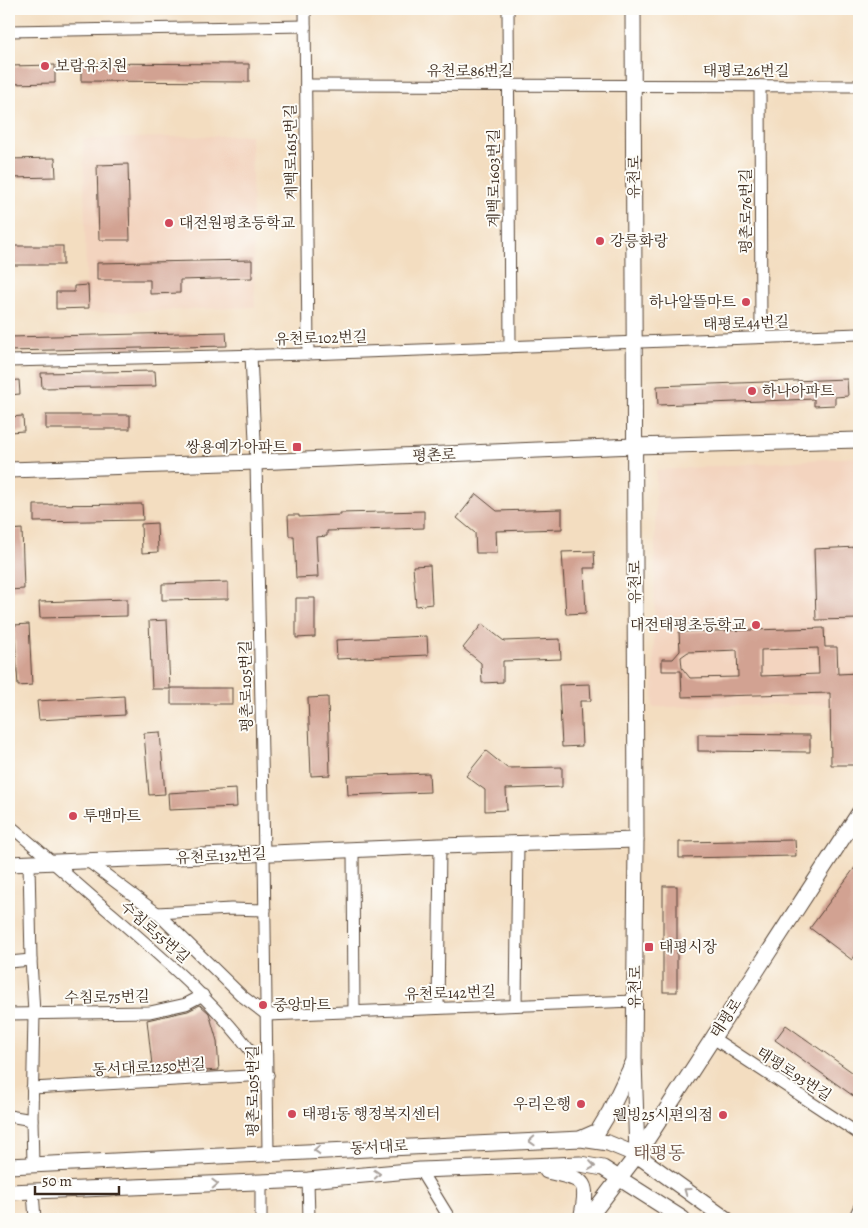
<svg xmlns="http://www.w3.org/2000/svg" width="868" height="1228" viewBox="0 0 868 1228" font-family="Alegreya,'Noto Serif KR',serif">
<style>
.built{fill:#f3d4bf}
.building{fill:#d2a292;fill-rule:evenodd}
.lines{fill:none;stroke-linecap:round;stroke-linejoin:round}
.street-casing{stroke:#574536;stroke-width:13}
.secondary-casing{stroke:#574536;stroke-width:17}
.street{stroke:#fff;stroke-width:11}
.secondary{stroke:#fff;stroke-width:15}
.oneway{stroke:#a79f9a}
.poi-dot{fill:#d1495b;stroke:#fdfcf7;stroke-width:2}
.labels{text-anchor:middle;stroke-width:4;stroke-linejoin:round;paint-order:stroke}
.poi-label{font-size:15px;fill:#3b2a1e;stroke:#fdfcf7;text-anchor:start}
.street-label{font-size:15px;fill:#3b2a1e;stroke:#fdfcf7}
.quarter-label{font-size:18px;fill:#705447;stroke:#fdfcf7}
</style>
<rect width="100%" height="100%" fill="#fdfcf7"/>
<filter id="ink" filterUnits="userSpaceOnUse"><feTurbulence type="fractalNoise" baseFrequency=".02" numOctaves="2"/><feDisplacementMap in="SourceGraphic" scale="10" xChannelSelector="R" yChannelSelector="G"/><feConvolveMatrix kernelMatrix="1 2 1 2 8 2 1 2 1" color-interpolation-filters="sRGB"/></filter>
<filter id="wash" filterUnits="userSpaceOnUse"><feTurbulence type="fractalNoise" baseFrequency=".0096" numOctaves="4" result="noise"/><feDisplacementMap in="SourceGraphic" scale="20" xChannelSelector="R" yChannelSelector="G"/><feGaussianBlur stdDeviation="1.12" result="paint"/><feColorMatrix in="noise" values="0 0 0 0 0 0 0 0 0 0 0 0 0 0 0 0 0 1.4 0 .05"/><feComposite in="paint" operator="in"/></filter>
<g filter="url(#wash)">
<rect width="100%" height="100%" fill="#f3ddc0"/>
<g class="built">
<polygon points="251,135 255,307 87,313 83,139"/>
<polygon points="857,457 859,546 859,704 653,707 656,470"/>
</g>
<g id="blocks">
<g class="building">
<polygon points="81,63 249,64 249,82 81,81"/>
<polygon points="55,65 55,83 9,84 9,66"/>
<polygon points="55,158 56,177 9,178 9,159"/>
<polygon points="128,164 130,240 99,240 97,165"/>
<rect x="9" y="246" width="54" height="19"/>
<polygon points="252,260 252,278 180,280 180,293 150,294 150,280 97,280 97,263"/>
<polygon points="88,285 89,308 56,309 56,292 74,292 74,286"/>
<polygon points="226,332 227,346 9,351 9,337"/>
<polygon points="155,371 156,386 42,388 41,373"/>
<polygon points="847,379 848,396 835,397 835,405 814,406 814,399 658,405 657,386"/>
<polygon points="19,380 20,394 9,395 9,381"/>
<rect x="46" y="415" width="84" height="14"/>
<polygon points="23,416 24,431 9,432 9,417"/>
<polygon points="476,494 497,511 562,509 562,529 496,531 497,553 476,553 475,533 457,518"/>
<polygon points="142,504 143,520 34,522 34,505"/>
<polygon points="424,511 424,528 327,531 327,536 316,537 318,577 296,578 294,536 289,536 288,515 299,515 299,517 340,515 340,513"/>
<polygon points="157,523 158,552 142,553 141,524"/>
<polygon points="22,529 24,589 9,590 9,530"/>
<polygon points="857,547 859,619 816,620 814,549"/>
<polygon points="594,551 595,568 584,568 586,613 566,614 562,552"/>
<polygon points="430,565 432,604 416,606 413,566"/>
<polygon points="228,582 228,599 162,600 162,584"/>
<polygon points="296,598 315,598 315,637 296,638"/>
<polygon points="127,599 127,616 40,618 39,602"/>
<polygon points="167,620 170,689 152,689 149,621"/>
<polygon points="29,624 32,685 18,686 14,625"/>
<polygon points="482,624 504,641 560,639 561,659 503,661 503,682 482,683 481,663 463,648"/>
<path d="M 824,628 L 825,647 L 837,647 L 838,674 L 859,673 L 859,765 L 831,765 L 830,693 L 682,697 L 681,671 L 662,671 L 662,659 L 673,659 L 680,651 L 679,632 ZM 818,648 L 819,674 L 761,676 L 761,650 ZM 737,650 L 738,677 L 690,678 L 682,668 L 681,657 L 688,652 Z"/>
<polygon points="427,636 428,655 337,659 336,640"/>
<polygon points="590,684 591,701 580,701 582,746 562,747 559,685"/>
<rect x="171" y="688" width="61" height="16"/>
<polygon points="124,696 125,715 39,720 37,701"/>
<polygon points="328,697 330,775 311,776 308,698"/>
<polygon points="160,732 165,794 149,795 144,733"/>
<polygon points="698,734 810,735 810,752 698,751"/>
<polygon points="486,751 507,768 562,767 562,787 506,789 507,810 485,811 485,790 466,776"/>
<polygon points="429,773 430,792 348,795 347,776"/>
<polygon points="236,789 237,807 169,810 168,793"/>
<polygon points="795,840 796,856 679,858 679,842"/>
<polygon points="859,862 859,950 852,960 810,928"/>
<rect x="663" y="886" width="14" height="106"/>
<polygon points="200,1005 209,1013 217,1041 219,1070 153,1074 147,1020 188,1011"/>
<polygon points="786,1025 859,1077 859,1100 775,1040"/>
</g>
</g>
</g>
<g filter="url(#ink)">
<use href="#blocks" fill-opacity="0" stroke="#574536" stroke-width="1"/>
<g class="lines">
<g class="street-casing">
<g id="street">
<polyline points="305,9 308,354"/>
<polyline points="508,9 510,347"/>
<polyline points="9,31 305,26"/>
<polyline points="306,85 859,86"/>
<polyline points="760,86 761,337"/>
<polyline points="251,355 256,462 264,854 268,1152"/>
<polyline points="9,361 308,354 859,334"/>
<path d="M 9,825 C 44,854 78,885 112,914 C 169,963 226,1012 268,1075"/>
<polyline points="353,850 354,1012"/>
<polyline points="89,862 157,913 242,996 267,1015 635,1001"/>
<polyline points="29,864 31,960 34,1013 32,1120 33,1165"/>
<polyline points="157,913 231,909 265,910"/>
<polyline points="9,962 31,960"/>
<polyline points="516,1005 518,844"/>
<polyline points="438,1008 440,846"/>
<polyline points="9,1014 150,1012 186,1004 203,995"/>
<polyline points="713,1038 859,1134"/>
<polyline points="32,1088 268,1075"/>
<polyline points="9,1116 32,1120"/>
<polyline points="420,1170 450,1219"/>
<polyline points="308,1180 309,1219"/>
<polyline points="261,1182 261,1219"/>
<polyline points="33,1192 35,1219"/>
<polyline points="854,1219 859,1208"/>
</g>
</g>
<g class="secondary-casing">
<g id="secondary">
<polyline points="633,9 636,840 634,1060 637,1155"/>
<polyline points="9,470 256,462 634,446 859,440"/>
<polyline points="9,864 440,846 636,840"/>
<polyline points="582,1138 598,1131 610,1111 633,1063"/>
<polyline points="9,1166 581,1139 608,1143 637,1155 726,1219"/>
<path d="M 547,1171 C 584,1180 590,1178 581,1219"/>
<polyline points="9,1192 308,1180 420,1170 580,1164 603,1168 683,1219"/>
<polyline points="588,1219 637,1155 859,813"/>
</g>
</g>
<use href="#street" class="street"/>
<use href="#secondary" class="secondary"/>
</g>
<defs><path id="oneway-chevron" d="M-2-3.5L2.5 0L-2 3.5" fill="none" stroke-width="1.6" stroke-linecap="round" stroke-linejoin="round" transform="scale(1.25)"/></defs>
<g class="oneway">
<use href="#oneway-chevron" transform="translate(532 1141) rotate(177)"/>
<use href="#oneway-chevron" transform="translate(317 1150) rotate(177)"/>
<use href="#oneway-chevron" transform="translate(592 1166) rotate(8)"/>
<use href="#oneway-chevron" transform="translate(377 1174) rotate(-5)"/>
<use href="#oneway-chevron" transform="translate(215 1184) rotate(-2)"/>
<use href="#oneway-chevron" transform="translate(687 1191) rotate(-144)"/>
</g>
</g>
<g class="poi-dot">
<circle cx="45" cy="66" r="5"/>
<circle cx="169" cy="223" r="5"/>
<circle cx="600" cy="241" r="5"/>
<circle cx="746" cy="302" r="5"/>
<circle cx="752" cy="391" r="5"/>
<rect x="292" y="442" width="10" height="10" rx="2.5"/>
<circle cx="756" cy="625" r="5"/>
<circle cx="73" cy="816" r="5"/>
<rect x="644" y="942" width="10" height="10" rx="2.5"/>
<circle cx="263" cy="1005" r="5"/>
<circle cx="581" cy="1104" r="5"/>
<circle cx="292" cy="1114" r="5"/>
<circle cx="723" cy="1115" r="5"/>
</g>
<g class="labels">
<g class="poi-label">
<text x="55" y="71">보람유치원</text>
<text x="179" y="228">대전원평초등학교</text>
<text x="610" y="246">강릉화랑</text>
<text x="736" y="307" text-anchor="end">하나알뜰마트</text>
<text x="762" y="396">하나아파트</text>
<text x="287" y="452" text-anchor="end">쌍용예가아파트</text>
<text x="746" y="630" text-anchor="end">대전태평초등학교</text>
<text x="83" y="821">투맨마트</text>
<text x="659" y="952">태평시장</text>
<text x="273" y="1010">중앙마트</text>
<text x="571" y="1109" text-anchor="end">우리은행</text>
<text x="302" y="1119">태평1동 행정복지센터</text>
<text x="713" y="1120" text-anchor="end">웰빙25시편의점</text>
</g>
<g class="street-label">
<text x="470" y="76">유천로86번길</text>
<text x="746" y="76">태평로26번길</text>
<text transform="translate(291 152) rotate(-91)" y="5">계백로1615번길</text>
<text transform="translate(634 177) rotate(-90)" y="5">유천로</text>
<text transform="translate(494 178) rotate(-90)" y="5">계백로1603번길</text>
<text transform="translate(746 211) rotate(-90)" y="5">평촌로76번길</text>
<text transform="translate(746 323) rotate(-2)" y="5">태평로44번길</text>
<text transform="translate(321 338) rotate(-2)" y="5">유천로102번길</text>
<text transform="translate(434 455) rotate(-2)" y="5">평촌로</text>
<text transform="translate(635 582) rotate(-90)" y="5">유천로</text>
<text transform="translate(246 686) rotate(-91)" y="5">평촌로105번길</text>
<text transform="translate(221 856) rotate(-3)" y="5">유천로132번길</text>
<text transform="translate(155 932) rotate(41)" y="5">수침로55번길</text>
<text transform="translate(635 987) rotate(-89)" y="5">유천로</text>
<text transform="translate(450 993) rotate(-2)" y="5">유천로142번길</text>
<text transform="translate(107 997) rotate(-1)" y="5">수침로75번길</text>
<text transform="translate(726 1018) rotate(-57)" y="5">태평로</text>
<text transform="translate(149 1067) rotate(-3)" y="5">동서대로1250번길</text>
<text transform="translate(794 1074) rotate(33)" y="5">태평로93번길</text>
<text transform="translate(253 1091) rotate(-90)" y="5">평촌로105번길</text>
<text transform="translate(379 1147) rotate(-3)" y="5">동서대로</text>
</g>
<g class="quarter-label">
<text x="659" y="1159">태평동</text>
</g>
</g>
<rect width="868" height="1228" fill="none" stroke="#fdfcf7" stroke-width="30"/>
<path d="M35 1186v8h84v-8" fill="none" stroke="#3b2a1e" stroke-width="2.5"/>
<text x="42" y="1186" font-size="15" fill="#3b2a1e" stroke="#fdfcf7" stroke-width="4" paint-order="stroke">50 m</text>
</svg>
